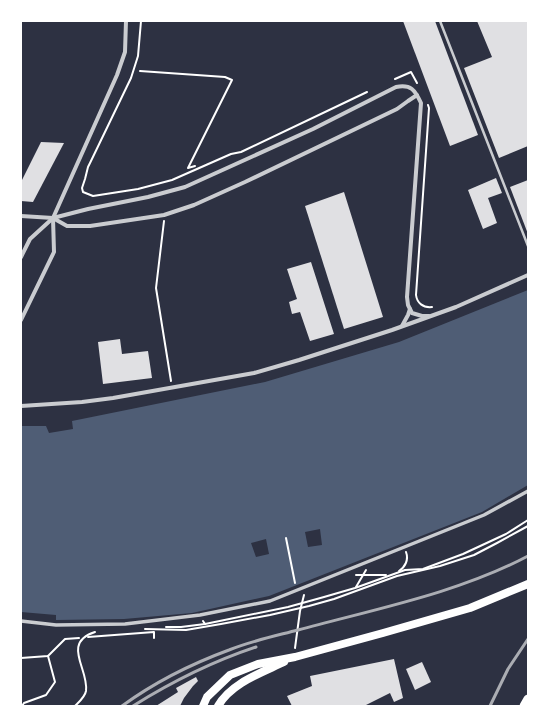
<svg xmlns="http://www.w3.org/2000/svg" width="549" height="727" viewBox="0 0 549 727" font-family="'Noto Serif',serif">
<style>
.water{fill:#4f5d75}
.pier{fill:#2d3142}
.building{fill:#e0e0e3}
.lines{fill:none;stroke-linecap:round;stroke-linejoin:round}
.path{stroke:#fff;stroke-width:2}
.service{stroke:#caccd0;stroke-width:2.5}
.pedestrian{stroke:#caccd0;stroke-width:3.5}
.minor{stroke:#caccd0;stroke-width:4}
.primary{stroke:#fff;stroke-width:8}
.motorway{stroke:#fff;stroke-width:9}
.rail{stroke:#abadb3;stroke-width:3}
</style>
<rect width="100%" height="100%" fill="#2d3142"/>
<polygon class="water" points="528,290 528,485 482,512 269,596 192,613 124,619 56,620 56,615 21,612 21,426 46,426 49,433 73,429 72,421 265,382 399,342"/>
<g class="pier">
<polygon points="320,529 322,545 308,547 305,532"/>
<polygon points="266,539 269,554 256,557 251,543"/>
</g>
<g class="building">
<polygon points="403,21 435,21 478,135 450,146"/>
<polygon points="477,21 528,21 528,146 499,158 464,68 492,57"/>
<polygon points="41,142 64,143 33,202 21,201 21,182"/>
<polygon points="496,178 502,193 488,198 497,223 483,229 468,190"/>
<polygon points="528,180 528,234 510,187"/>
<polygon points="344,192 383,317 344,329 305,206"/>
<polygon points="311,262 334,334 310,341 300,312 292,314 289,302 297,299 287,269"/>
<polygon points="120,339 122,354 148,351 152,378 103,384 98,342"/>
<polygon points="394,659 403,698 394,702 390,693 364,706 292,706 287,696 312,686 310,676"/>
<polygon points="422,662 431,682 415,690 406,669"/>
<polygon points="196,677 198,681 193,686 184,698 180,706 156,706 178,692 176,688"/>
</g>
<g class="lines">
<g class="path">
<polyline points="141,21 138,56 131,78 90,163 88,167 85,179 82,188 83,192 93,196 138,189 172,180 231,154 241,152 367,92"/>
<polyline points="140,71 225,77 232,80 188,168 195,166"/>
<polyline points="395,79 411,72 417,83"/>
<path d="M 428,105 L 429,108 L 416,295 C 417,303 423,308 432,307"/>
<polyline points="164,221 156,288 171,381"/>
<polyline points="286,538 295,583"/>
<path d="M 399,571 C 405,567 409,560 406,552"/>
<polyline points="356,575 386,575"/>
<polyline points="356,587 366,570"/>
<polyline points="203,621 205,624 288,607 324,597 355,588 405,570 423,569 463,554 506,534 528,520"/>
<polyline points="166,627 181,627 205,624"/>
<polyline points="145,629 186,630 221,624 270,615 309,606 334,599 397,576 440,566 474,555 497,543 528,526"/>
<polyline points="88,637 154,632 154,638"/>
<polyline points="295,648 300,611 304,595"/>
<polyline points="21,658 48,656 65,639 79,638"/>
<polyline points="22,706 24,703 46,695 55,682 48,656"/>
<path d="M 75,706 C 79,702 85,697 86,691 C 89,669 61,643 95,632"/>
</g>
<polyline class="service" points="440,21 528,246"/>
<polyline class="pedestrian" points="21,621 56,625 125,624 200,615 270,601 484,515 528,491"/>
<g class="minor">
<path d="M 21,216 L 53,218 L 88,209 L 148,197 L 185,187 L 313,129 L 396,87 C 411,84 415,90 421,103 L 407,297 L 408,305 L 412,313 L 422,316 L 429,316"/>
<polyline points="53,218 67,226 90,226 164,215 194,205 245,182 397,109 408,101 417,95"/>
<polyline points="21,257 30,239 53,218 117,75 125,52 126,21"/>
<polyline points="21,320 54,252 53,218"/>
<polyline points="402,326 408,315 410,309"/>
<polyline points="21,406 82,402 113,398 254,373 299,360 392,330 456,307 528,275"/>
</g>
<g class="primary">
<polyline points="203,706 207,697 230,675 258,664 295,657 383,633 470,608 528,584"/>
<path d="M 218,706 C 231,683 261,673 284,662"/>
</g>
<polyline class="motorway" points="524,706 528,699"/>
<g class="rail">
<path d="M 122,706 C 155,682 191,664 229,650 C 251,641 275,636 298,630 C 375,609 458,593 528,556"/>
<path d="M 133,706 C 173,681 211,662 256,647"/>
<polyline points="490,706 508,669 528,639"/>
</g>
</g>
<rect width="549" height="727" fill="none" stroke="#ffffff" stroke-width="44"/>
</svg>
